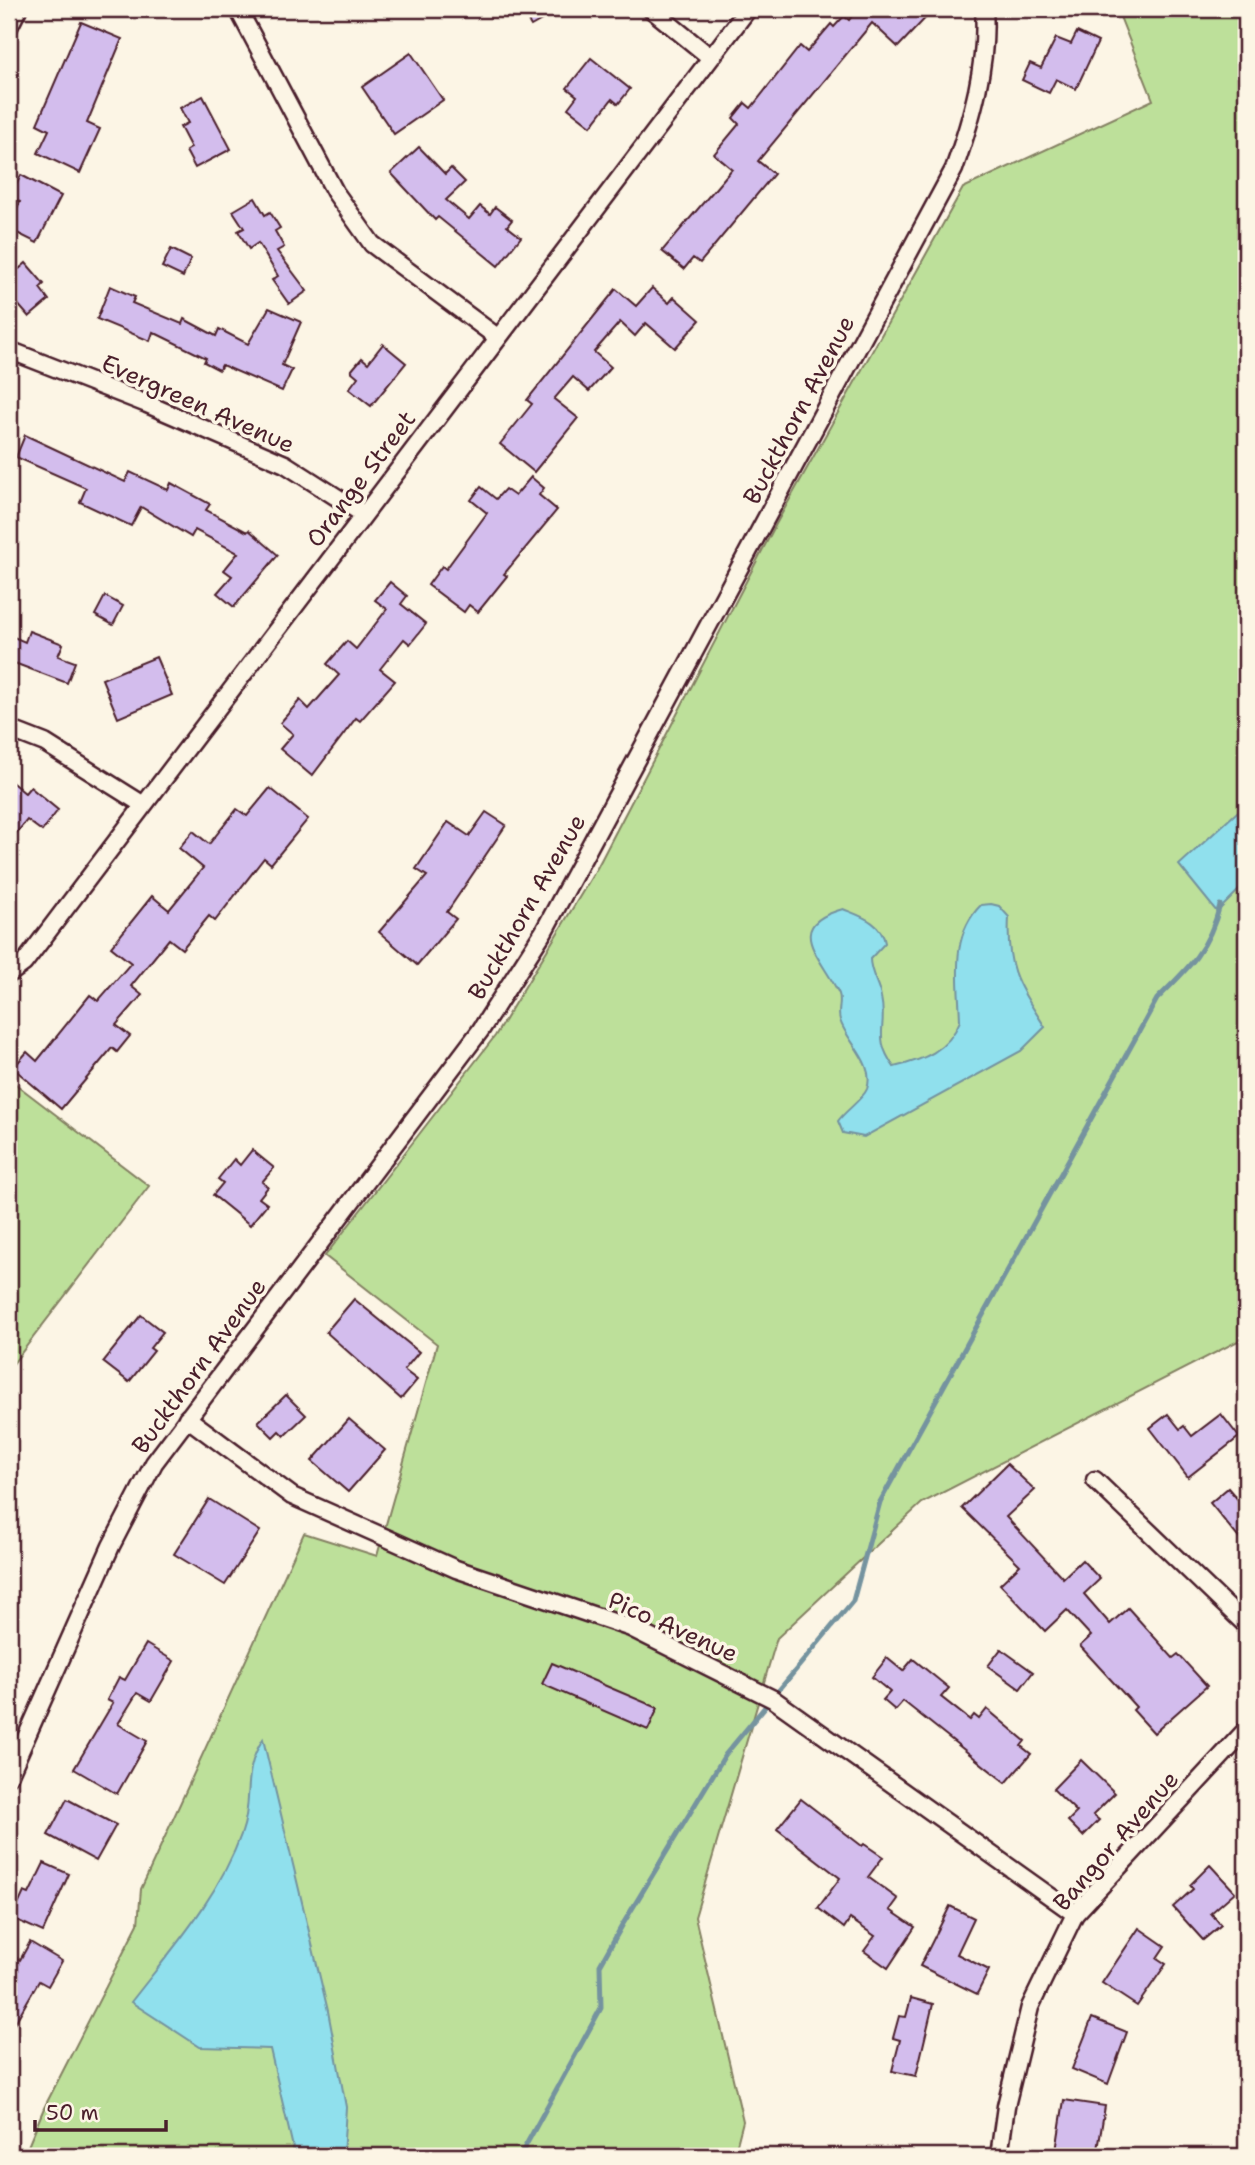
<svg xmlns="http://www.w3.org/2000/svg" width="1255" height="2165" viewBox="0 0 1255 2165" font-family="'Shantell Sans',sans-serif">
<style>
.green{fill:#bde09a;stroke:#848062;stroke-width:2}
.water{fill:#90e0ed;stroke:#74939f;stroke-width:2}
.lines{fill:none;stroke-linecap:round;stroke-linejoin:round}
.stream{stroke:#74939f;stroke-width:5}
.building{fill:#d3bded;stroke:#4a1f2b;stroke-width:2}
.street-casing{stroke:#4a1f2b;stroke-width:21}
.street{stroke:#fcf5e5;stroke-width:16}
.labels{text-anchor:middle;stroke-width:7;stroke-linejoin:round;paint-order:stroke}
.street-label{font-size:24px;fill:#4a1f2b;stroke:#fcf5e5}
</style>
<rect width="100%" height="100%" fill="#fcf5e5"/>
<filter id="ink" filterUnits="userSpaceOnUse"><feTurbulence type="fractalNoise" baseFrequency=".0143" numOctaves="2"/><feDisplacementMap in="SourceGraphic" scale="14" xChannelSelector="R" yChannelSelector="G"/><feConvolveMatrix kernelMatrix="1 2 1 2 8 2 1 2 1" color-interpolation-filters="sRGB"/></filter>
<g filter="url(#ink)">
<g class="green">
<polygon points="1117,9 1246,9 1246,1337 922,1503 777,1638 695,1917 743,2121 734,2156 24,2156 44,2108 138,1924 141,1889 304,1533 377,1556 437,1344 325,1256 495,1036 597,868 776,524 963,188 1153,100"/>
<polygon points="9,1079 149,1186 9,1369"/>
</g>
<g class="water">
<polygon points="1246,804 1246,883 1217,912 1179,865"/>
<path d="M 991,904 L 999,906 L 1009,917 C 1006,970 1018,984 1045,1027 L 1021,1051 L 864,1137 L 843,1133 L 838,1121 C 845,1111 863,1099 867,1089 C 876,1064 846,1041 840,1020 C 837,1011 842,1002 839,994 C 823,958 780,926 843,909 C 860,916 882,922 885,943 L 870,959 C 870,973 879,984 881,997 C 888,1028 872,1036 894,1067 C 923,1060 948,1051 960,1021 C 959,980 949,937 981,905 Z"/>
<path d="M 263,1739 L 328,2011 L 346,2107 L 343,2156 L 295,2156 L 270,2049 L 200,2047 L 131,2002 C 172,1949 219,1897 242,1832 C 254,1799 241,1773 263,1739 Z"/>
</g>
<g class="lines">
<path class="stream" d="M 520,2156 L 601,2008 L 600,1965 L 623,1924 L 725,1755 L 853,1601 L 880,1502 L 1157,999 C 1188,969 1209,949 1220,905"/>
</g>
<g class="building">
<polygon points="521,9 561,9 531,26"/>
<polygon points="857,9 934,9 898,47 872,23 758,161 774,174 700,263 693,258 684,269 662,251 732,169 714,154 739,124 733,118 745,103 751,108 800,46 807,52 831,24 834,27 844,16 849,20"/>
<polygon points="81,22 122,39 87,123 100,129 80,173 38,153 49,130 37,124"/>
<polygon points="1077,32 1098,42 1076,89 1056,79 1049,93 1022,80 1030,63 1041,68 1056,38 1071,44"/>
<polygon points="411,53 443,100 394,134 362,87"/>
<polygon points="591,58 630,89 618,104 612,99 591,126 568,108 577,96 567,88"/>
<polygon points="203,96 231,149 195,168 186,151 191,148 180,127 188,123 180,108"/>
<polygon points="419,147 445,174 451,168 465,182 446,200 469,219 480,206 490,214 495,207 512,220 507,226 521,237 498,266 438,217 435,220 391,173"/>
<polygon points="21,175 61,196 37,243 9,229 20,202 10,197"/>
<polygon points="255,198 265,215 270,212 280,228 275,231 284,247 277,251 307,291 289,304 272,280 278,276 258,243 249,249 238,231 244,228 233,211"/>
<polygon points="171,249 191,259 183,277 162,267"/>
<polygon points="9,256 19,269 26,263 44,284 40,288 49,300 29,317 9,294"/>
<polygon points="110,286 135,297 132,303 182,324 184,319 216,336 219,329 248,344 269,308 301,322 282,365 292,370 282,391 222,365 219,370 204,362 206,358 153,332 150,341 97,319"/>
<polygon points="652,288 669,303 674,297 700,320 675,348 646,323 635,336 620,322 594,352 611,367 589,391 573,377 554,399 578,418 534,472 500,444 532,404 527,400 616,289 636,306"/>
<polygon points="383,344 406,363 371,406 349,389 358,377 351,371 362,358 368,363"/>
<polygon points="25,435 125,482 130,472 168,490 171,483 210,504 206,510 247,532 249,530 278,555 234,607 217,593 232,576 224,570 238,553 195,530 191,537 141,507 131,526 80,502 86,488 16,457"/>
<polygon points="531,477 544,488 539,495 557,510 504,574 507,576 478,612 469,605 464,612 428,585 442,566 446,569 487,513 471,500 481,487 496,499 505,489 515,496"/>
<polygon points="390,582 407,596 401,604 426,624 410,644 404,639 380,669 395,681 360,721 356,718 312,776 280,749 293,734 280,723 300,700 309,709 339,675 327,664 347,641 356,649 387,609 375,600"/>
<polygon points="105,596 123,606 113,625 95,615"/>
<polygon points="29,631 63,644 58,656 75,662 67,683 9,661 9,635 25,642"/>
<polygon points="156,657 172,695 118,718 102,679"/>
<polygon points="9,780 25,793 30,787 58,810 42,831 27,820 9,842"/>
<polygon points="270,788 308,819 271,864 264,858 215,921 209,916 182,949 169,939 131,986 142,995 116,1025 130,1036 117,1052 112,1048 61,1109 13,1068 27,1052 37,1061 90,995 98,1001 131,963 111,947 152,896 169,910 203,868 179,848 193,831 209,844 237,809 247,816"/>
<polygon points="486,812 506,825 447,912 456,919 417,965 379,932 427,876 416,869 448,822 469,836"/>
<polygon points="252,1150 274,1168 262,1182 268,1187 259,1198 267,1204 250,1225 213,1195 223,1183 218,1179 234,1159 240,1165"/>
<polygon points="354,1299 419,1352 404,1370 417,1380 401,1399 326,1332"/>
<polygon points="141,1315 163,1332 150,1348 154,1351 129,1382 103,1362"/>
<polygon points="286,1395 306,1415 284,1436 279,1431 273,1437 258,1422"/>
<polygon points="1168,1414 1180,1429 1184,1426 1192,1436 1221,1414 1239,1437 1188,1477 1150,1428"/>
<polygon points="349,1419 385,1450 348,1492 312,1461"/>
<polygon points="1007,1464 1035,1490 1006,1517 1063,1578 1082,1560 1100,1579 1084,1594 1110,1624 1128,1608 1173,1658 1178,1654 1207,1686 1154,1733 1133,1710 1136,1707 1080,1646 1091,1636 1067,1610 1045,1631 1000,1584 1020,1565 962,1508"/>
<polygon points="1228,1488 1240,1502 1246,1497 1246,1547 1210,1503"/>
<polygon points="209,1499 260,1531 225,1585 174,1554"/>
<polygon points="146,1644 174,1661 151,1701 137,1693 118,1724 147,1741 117,1794 74,1769 113,1703 107,1700 119,1677 125,1680"/>
<polygon points="1001,1649 1033,1672 1020,1689 988,1666"/>
<polygon points="887,1658 903,1671 913,1659 949,1688 941,1697 970,1720 974,1715 979,1719 987,1709 1025,1741 1021,1746 1031,1754 1006,1783 903,1701 895,1710 883,1700 890,1692 872,1677"/>
<polygon points="552,1663 658,1708 648,1730 542,1684"/>
<polygon points="1081,1760 1115,1793 1093,1815 1099,1820 1083,1836 1068,1821 1077,1812 1053,1789"/>
<polygon points="67,1799 116,1825 96,1861 48,1835"/>
<polygon points="801,1799 862,1846 864,1844 883,1857 868,1877 898,1899 890,1910 915,1927 888,1968 864,1951 875,1936 850,1919 844,1928 818,1908 840,1878 777,1829"/>
<polygon points="44,1863 69,1874 43,1932 12,1918 24,1892 29,1894"/>
<polygon points="1210,1865 1235,1892 1211,1913 1221,1925 1203,1940 1173,1907 1193,1889 1190,1885"/>
<polygon points="950,1906 974,1918 957,1954 989,1970 977,1994 920,1966"/>
<polygon points="1139,1928 1165,1946 1157,1958 1166,1964 1137,2006 1102,1983"/>
<polygon points="30,1942 62,1961 48,1986 39,1981 9,2033 9,1954 20,1960"/>
<polygon points="911,1998 933,2004 916,2076 892,2071 900,2040 893,2038 899,2016 906,2017"/>
<polygon points="1092,2018 1127,2032 1108,2084 1072,2069"/>
<polygon points="1064,2100 1105,2106 1097,2156 1056,2151"/>
</g>
<g class="lines">
<g class="street-casing">
<g id="street">
<polyline points="238,9 335,192 372,244 497,337"/>
<polyline points="651,9 710,57"/>
<polyline points="9,27 18,9"/>
<polyline points="9,350 147,404 285,464 363,514"/>
<polyline points="9,729 45,743 142,804"/>
<polyline points="9,974 24,963 748,9"/>
<polyline points="187,1418 292,1496 456,1569 631,1628 773,1699 1075,1914"/>
<polyline points="1095,1480 1246,1625"/>
<path d="M 9,1776 L 111,1546 L 154,1463 L 480,1031 L 544,931 L 954,169 C 972,118 988,63 984,9"/>
<polyline points="999,2156 1006,2106 1030,2007 1075,1914 1246,1730"/>
</g>
</g>
<use href="#street" class="street"/>
</g>
</g>
<g class="labels">
<g class="street-label">
<text transform="translate(198 404) rotate(24)" y="8">Evergreen Avenue</text>
<text transform="translate(799 410) rotate(-62)" y="8">Buckthorn Avenue</text>
<text transform="translate(361 479) rotate(-53)" y="8">Orange Street</text>
<text transform="translate(527 907) rotate(-60)" y="8">Buckthorn Avenue</text>
<text transform="translate(199 1366) rotate(-54)" y="8">Buckthorn Avenue</text>
<text transform="translate(673 1627) rotate(24)" y="8">Pico Avenue</text>
<text transform="translate(1116 1841) rotate(-49)" y="8">Bangor Avenue</text>
</g>
</g>
<rect width="1255" height="2165" fill="none" stroke="#fcf5e5" stroke-width="35"/>
<rect x="18" y="18" width="1220" height="2130" fill="none" stroke="#4a1f2b" stroke-width="2.5" filter="url(#ink)"/>
<path d="M35 2120v10h131v-10" fill="none" stroke="#4a1f2b" stroke-width="3.5"/>
<text x="46" y="2120" font-size="21" fill="#4a1f2b" stroke="#fcf5e5" stroke-width="5" paint-order="stroke">50 m</text>
</svg>
